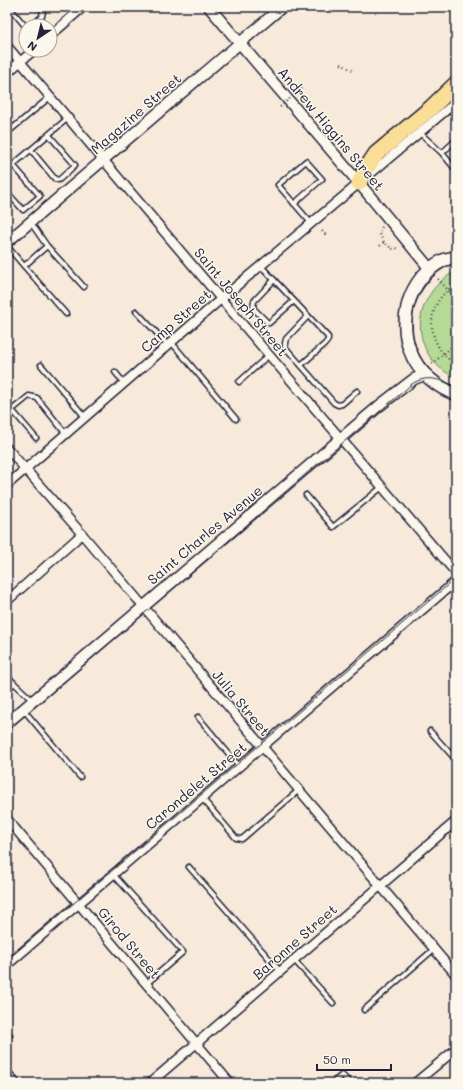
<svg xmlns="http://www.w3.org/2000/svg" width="463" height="1090" viewBox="0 0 463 1090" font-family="Mali,sans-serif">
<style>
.green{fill:#b5da95;stroke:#6c7e68}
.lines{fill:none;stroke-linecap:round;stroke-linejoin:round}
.service-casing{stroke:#22223b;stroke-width:7}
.minor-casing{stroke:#22223b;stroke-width:11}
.tertiary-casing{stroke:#22223b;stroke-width:13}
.secondary-casing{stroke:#22223b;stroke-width:15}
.motorway-casing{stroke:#22223b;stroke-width:18}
.path{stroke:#22223b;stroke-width:2;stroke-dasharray:1 3;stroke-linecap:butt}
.service{stroke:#fbf7ec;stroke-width:4}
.minor{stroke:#fbf7ec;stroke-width:8}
.tertiary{stroke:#fbf7ec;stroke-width:10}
.secondary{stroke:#fbf7ec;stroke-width:12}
.motorway{stroke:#fbde96;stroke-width:15}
.tram{stroke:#22223b;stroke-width:1}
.path-bridge{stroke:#22223b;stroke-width:2;stroke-dasharray:1 3;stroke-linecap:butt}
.labels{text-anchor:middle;stroke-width:3;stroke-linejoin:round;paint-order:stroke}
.street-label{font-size:14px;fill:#22223b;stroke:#fbf7ec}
</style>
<rect width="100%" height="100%" fill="#f7eadb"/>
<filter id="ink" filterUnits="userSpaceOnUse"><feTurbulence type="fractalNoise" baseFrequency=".025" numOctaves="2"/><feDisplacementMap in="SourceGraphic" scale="8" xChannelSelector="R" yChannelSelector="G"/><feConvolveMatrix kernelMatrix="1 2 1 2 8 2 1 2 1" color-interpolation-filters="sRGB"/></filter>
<g filter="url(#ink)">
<path class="green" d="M 456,271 L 456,378 C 407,355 410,295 456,271 Z"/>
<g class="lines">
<g class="service-casing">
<g id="service">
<polyline points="9,7 26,27"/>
<polyline points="32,26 42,16 43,11 39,7"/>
<polyline points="450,107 456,114"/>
<polyline points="419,132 442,153"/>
<polyline points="7,133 50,97"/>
<polyline points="456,140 442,153 456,170"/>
<polyline points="31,150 55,179 58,180 60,179 75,165 49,135"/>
<polyline points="7,170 68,118"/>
<polyline points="7,192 23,210 40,196 13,165"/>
<polyline points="294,204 322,179 306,161 278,185 311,223"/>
<polyline points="7,228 13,235"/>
<polyline points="7,246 24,266 47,246 31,223"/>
<polyline points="47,246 84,287"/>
<polyline points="24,266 66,314"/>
<polyline points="261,266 328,337 328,340 325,344 301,365"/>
<polyline points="274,280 254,301 253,308 267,322 269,323 294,301"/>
<polyline points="136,311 168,345"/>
<polyline points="308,316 286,339 285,343 285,347 334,403 338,405 342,404 357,391"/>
<polyline points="172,343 236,419"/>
<polyline points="41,365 85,417"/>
<polyline points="115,372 124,383"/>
<polyline points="239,382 269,355"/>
<polyline points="12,410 36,438"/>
<polyline points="7,414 29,396 37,398 66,434"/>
<polyline points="306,495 333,527 382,487"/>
<polyline points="7,675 14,683 32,700"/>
<polyline points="7,690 14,683"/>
<polyline points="23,709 80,777"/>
<polyline points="198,717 239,766"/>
<polyline points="430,731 456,760"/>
<polyline points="202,798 236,838 242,839 299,790"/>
<polyline points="189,867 280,971"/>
<polyline points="113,874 183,952 146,984"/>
<polyline points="294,960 333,1003"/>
<polyline points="364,1010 434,949"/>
<polyline points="7,1031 10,1035"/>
<polyline points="7,1070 18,1083"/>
<polyline points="332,1083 342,1075 350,1083"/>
</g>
</g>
<g class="minor-casing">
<g id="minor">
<polyline points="50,36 83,7"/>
<polyline points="7,46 221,299 456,573"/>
<polyline points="7,73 34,50"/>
<polyline points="7,448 82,534 456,975"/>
<polyline points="7,485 221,299 456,102"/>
<polyline points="7,601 82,534"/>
<polyline points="7,819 230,1083"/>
<polyline points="7,965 456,581"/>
<polyline points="150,1083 456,821"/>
<polyline points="415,1083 456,1049"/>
</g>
</g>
<g class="tertiary-casing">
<g id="tertiary">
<polyline points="209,7 359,183 430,269"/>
<polyline points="7,242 282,7"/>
<polyline points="7,723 379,406 414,379 425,375"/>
</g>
</g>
<g class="secondary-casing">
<path id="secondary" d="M 456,257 C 452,258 448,259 444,260 C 399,281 392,348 430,379 C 437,385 446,391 456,394"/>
</g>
<g class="motorway-casing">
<polyline id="motorway" points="359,183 366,169 376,154 431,108 456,84"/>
</g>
<g class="path">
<polyline points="341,64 354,71"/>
<polyline points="382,227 379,234 384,242 392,249 399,248"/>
<polyline points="322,231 327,236"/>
<polyline points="380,246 384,242"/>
<polyline points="438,279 456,299"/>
<path d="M 456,284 C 423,304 425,344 456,365"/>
<polyline points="432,364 456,343"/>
</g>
<use href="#service" class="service"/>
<use href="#minor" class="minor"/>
<use href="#tertiary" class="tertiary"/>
<use href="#secondary" class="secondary"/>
<use href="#motorway" class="motorway"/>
<g class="tram">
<path d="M 441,379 C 395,347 406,282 456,262"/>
<path d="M 7,731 C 143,616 276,498 412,384 C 427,374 440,380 456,386"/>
<polyline points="7,960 456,578"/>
</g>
<polyline class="path-bridge" points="280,107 302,88"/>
</g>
</g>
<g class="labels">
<g class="street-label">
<text transform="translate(136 114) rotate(-41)" y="5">Magazine Street</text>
<text transform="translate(331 129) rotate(50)" y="5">Andrew Higgins Street</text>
<text transform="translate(241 302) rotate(50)" y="5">Saint Joseph Street</text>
<text transform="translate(176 321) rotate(-41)" y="5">Camp Street</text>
<text transform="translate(205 535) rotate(-40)" y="5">Saint Charles Avenue</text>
<text transform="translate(241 703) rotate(50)" y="5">Julia Street</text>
<text transform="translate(196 786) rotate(-40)" y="5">Carondelet Street</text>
<text transform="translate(295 942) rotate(-41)" y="5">Baronne Street</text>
<text transform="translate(129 943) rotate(50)" y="5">Girod Street</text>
</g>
</g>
<rect width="463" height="1090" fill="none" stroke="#fbf7ec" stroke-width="24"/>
<rect x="12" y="12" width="439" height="1066" fill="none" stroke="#22223b" stroke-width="1.5" filter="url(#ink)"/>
<g transform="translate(38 38) rotate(215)"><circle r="19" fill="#fbf7ec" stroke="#a4a2a5"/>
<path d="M0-3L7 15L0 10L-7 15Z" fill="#22223b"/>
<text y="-6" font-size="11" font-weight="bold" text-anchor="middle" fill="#22223b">N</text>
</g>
<path d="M317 1064v6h74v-6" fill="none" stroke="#22223b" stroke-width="2"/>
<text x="323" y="1064" font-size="12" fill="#22223b" stroke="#fbf7ec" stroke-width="3" paint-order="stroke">50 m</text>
</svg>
